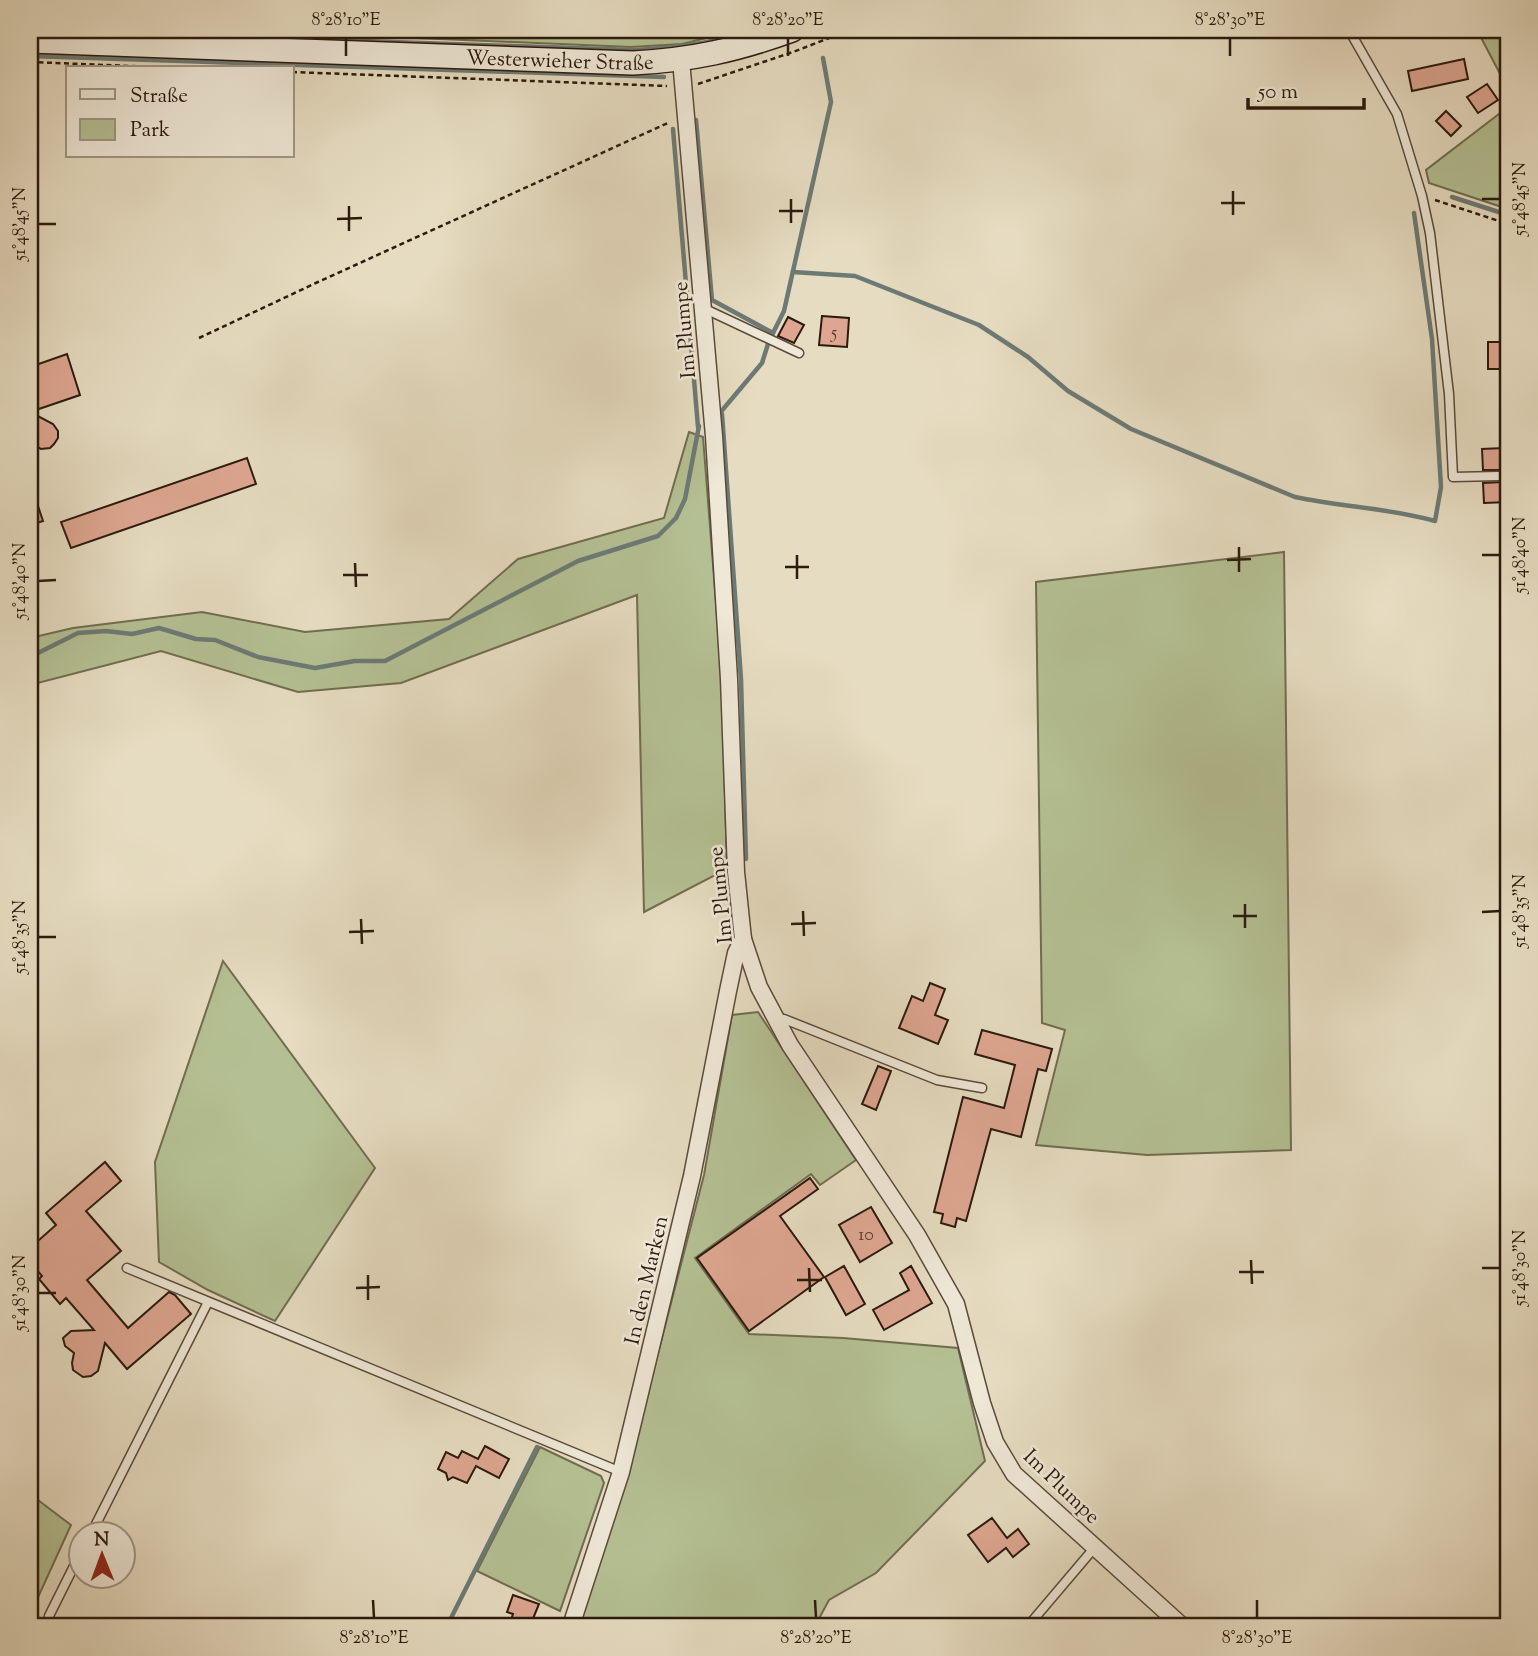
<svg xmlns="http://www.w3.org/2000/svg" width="1538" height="1656" viewBox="0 0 1538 1656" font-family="'Sorts Mill Goudy',serif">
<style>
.green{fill:#b4c093;stroke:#706d50;stroke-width:2}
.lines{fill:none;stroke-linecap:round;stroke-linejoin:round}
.stream{stroke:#6c7a75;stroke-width:4.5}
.building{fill:#dea691;stroke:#2b1a0d;stroke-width:2}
.lane-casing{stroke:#5a4a3a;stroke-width:11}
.street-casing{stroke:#5a4a3a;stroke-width:19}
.secondary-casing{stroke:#2b1a0d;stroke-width:26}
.path{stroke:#2b1a0d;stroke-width:2.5;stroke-dasharray:5 3.5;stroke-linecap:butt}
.lane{stroke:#efe8d7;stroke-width:8}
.street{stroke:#efe8d7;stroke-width:16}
.secondary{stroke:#efe8d7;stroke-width:23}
.ticks{fill:none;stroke:#2b1a0d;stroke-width:2.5}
.labels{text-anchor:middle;stroke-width:5;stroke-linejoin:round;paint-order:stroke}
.number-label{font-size:18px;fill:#583d2e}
.street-label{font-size:21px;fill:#2b1a0d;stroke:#efe8d7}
.neatline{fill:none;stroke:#2b1a0d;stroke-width:2.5}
.ticks-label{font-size:18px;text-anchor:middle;fill:#2b1a0d}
</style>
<rect width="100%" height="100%" fill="#e6dcc1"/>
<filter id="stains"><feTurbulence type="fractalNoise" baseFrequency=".00286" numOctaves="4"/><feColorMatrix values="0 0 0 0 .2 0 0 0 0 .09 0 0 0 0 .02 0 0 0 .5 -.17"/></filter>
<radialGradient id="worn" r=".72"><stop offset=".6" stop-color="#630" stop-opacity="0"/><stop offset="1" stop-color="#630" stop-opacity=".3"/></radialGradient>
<g class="green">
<polygon points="298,30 739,30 682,44 631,47 299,33"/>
<polygon points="1477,30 1508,30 1508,89"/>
<polygon points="1508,107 1508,209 1429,183 1426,170"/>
<polygon points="689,432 703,437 722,680 727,869 644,912 637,595 401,683 298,692 161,651 30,685 30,638 73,628 202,612 305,632 449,619 518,559 664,518"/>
<polygon points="1284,552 1291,1150 1147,1155 1036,1145 1065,1030 1042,1023 1036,582"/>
<polygon points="223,961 375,1168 275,1321 208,1290 159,1262 155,1162"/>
<polygon points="758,1012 856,1160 820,1185 811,1174 695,1258 749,1334 843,1338 958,1348 985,1461 876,1573 829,1600 815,1626 579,1626 627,1474 704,1175 732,1015"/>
<polygon points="540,1447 601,1476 604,1483 560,1611 477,1571"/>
<polygon points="30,1494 71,1525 35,1604 30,1600"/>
</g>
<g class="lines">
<g class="stream">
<polyline points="83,30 271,37"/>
<path d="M 302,39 L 634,50 C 674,48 712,44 750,30"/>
<polyline points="30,56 664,77"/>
<polyline points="696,120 712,300 773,333"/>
<polyline points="673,129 698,427"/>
<polyline points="1452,197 1508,215"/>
<path d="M 793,272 L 855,276 L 979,325 L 1028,357 L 1068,391 L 1131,429 L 1295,497 C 1342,507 1389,508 1435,521 L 1441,487 L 1432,339 L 1414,213"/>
<polyline points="771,337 784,311 831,102 823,58"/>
<polyline points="719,414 762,363 768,344"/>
<polyline points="722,414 741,679 746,859"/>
<polyline points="30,657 78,633 106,631 132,634 159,628 196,639 215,640 258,657 315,668 355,661 385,661 578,561 658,536 676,518 685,499 699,426"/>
<polyline points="447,1626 537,1447"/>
</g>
</g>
<g class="building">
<polygon points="1464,59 1468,79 1412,91 1408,71"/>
<polygon points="1487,84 1498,100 1478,113 1467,97"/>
<polygon points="1446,111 1461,126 1451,136 1436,121"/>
<polygon points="822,316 849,318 847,347 819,345"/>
<polygon points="788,317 804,325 794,343 778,336"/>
<rect x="1488" y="342" width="20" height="27"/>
<polygon points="67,354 80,395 30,412 53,424 58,431 58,438 54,444 50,448 41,449 30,443 30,367"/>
<polygon points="1503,448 1503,463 1508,463 1508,502 1484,503 1483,483 1502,482 1505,475 1500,470 1483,470 1482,449"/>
<polygon points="247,458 256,484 71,548 61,522"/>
<polygon points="32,488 43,521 30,525 30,489"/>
<polygon points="930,983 945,989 935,1015 948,1020 938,1044 899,1028 912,996 923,1001"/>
<polygon points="982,1030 1052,1049 1046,1071 1038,1069 1021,1137 991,1129 966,1221 957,1218 955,1227 941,1223 943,1214 934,1212 963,1097 1004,1108 1015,1065 975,1054"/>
<polygon points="878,1066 891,1071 876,1110 862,1104"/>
<polygon points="105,1162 121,1181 86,1211 121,1251 87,1280 128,1328 169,1292 175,1295 191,1314 127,1369 105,1343 98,1371 91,1376 83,1377 73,1370 72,1363 74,1353 65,1346 63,1338 71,1331 94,1330 66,1298 60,1304 39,1279 42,1276 30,1262 30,1248 56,1225 46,1213"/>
<polygon points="810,1178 818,1189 780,1216 824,1277 749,1331 697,1258"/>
<polygon points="871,1207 892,1243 860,1262 839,1225"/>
<polygon points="844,1266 865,1304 846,1315 825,1277"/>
<polygon points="911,1266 932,1303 884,1330 873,1310 909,1290 900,1273"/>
<polygon points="485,1446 509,1459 499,1478 476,1466 467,1483 453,1477 448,1480 446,1473 438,1469 446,1452 458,1458 462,1451 478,1459"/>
<polygon points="992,1518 1007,1538 1018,1529 1029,1544 1013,1557 1006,1548 988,1562 968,1535"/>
<polygon points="513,1595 539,1604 530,1626 509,1626 513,1614 507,1612"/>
</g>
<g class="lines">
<g class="lane-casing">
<g id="lane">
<polyline points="1349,30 1397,114 1422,196 1430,233 1449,394 1453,477 1499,476"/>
<polyline points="703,308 799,353"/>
<polyline points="776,1019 784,1019 937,1080 982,1088"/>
<polyline points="127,1268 621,1472"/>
<polyline points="91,1534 208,1302"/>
<polyline points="49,1616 80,1554"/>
<polyline points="1028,1626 1095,1547"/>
</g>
</g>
<g class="street-casing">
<g id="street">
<polyline points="681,60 714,436 729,679 736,872 743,939 759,987 790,1045 917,1235 956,1304 982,1403 995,1442 1014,1474 1182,1626"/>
<polyline points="571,1626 621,1472 692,1176 728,991 736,953 743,939"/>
</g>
</g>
<g class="secondary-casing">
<g id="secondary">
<path id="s1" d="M 30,41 L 633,63 C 692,60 737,50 792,30"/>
</g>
</g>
<g class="path">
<polyline points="30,62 182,68"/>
<polyline points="292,72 667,86"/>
<polyline points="698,84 793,52 850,30"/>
<polyline points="1435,200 1508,224"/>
<polyline points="199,338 318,282 670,122"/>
</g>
<use href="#lane" class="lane"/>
<use href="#street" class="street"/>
<use href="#secondary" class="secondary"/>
</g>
<path class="ticks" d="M 346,38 L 346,56M 788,38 L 788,56M 1230,38 L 1230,56M 1233,191 L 1233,215M 791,199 L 791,223M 1482,199 L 1500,199M 1221,203 L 1245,203M 349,206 L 349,231M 779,211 L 803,211M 337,219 L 362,218M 38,224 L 56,224M 1239,547 L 1239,572M 797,555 L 797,579M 1482,555 L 1500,555M 1227,560 L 1251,559M 355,563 L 356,587M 785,567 L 809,567M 343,575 L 368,575M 38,581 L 56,580M 1245,904 L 1245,928M 803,911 L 804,936M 1482,912 L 1500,911M 1233,916 L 1257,916M 361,919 L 362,944M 791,924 L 816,923M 349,932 L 374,931M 38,937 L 56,937M 1251,1260 L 1252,1284M 809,1268 L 810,1292M 1482,1268 L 1500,1268M 1239,1272 L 1264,1272M 368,1275 L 368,1300M 797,1280 L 822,1280M 356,1288 L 380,1287M 38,1293 L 56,1293M 373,1600 L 374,1618M 815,1600 L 816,1618M 1257,1600 L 1257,1618"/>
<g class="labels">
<g class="number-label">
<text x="834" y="338">5</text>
<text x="866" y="1240">10</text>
</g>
<g class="street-label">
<text dy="7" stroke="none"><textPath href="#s1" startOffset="530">Westerwieher Straße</textPath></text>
<text transform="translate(684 330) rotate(-95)" y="7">Im Plumpe</text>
<text transform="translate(720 895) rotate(-96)" y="7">Im Plumpe</text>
<text transform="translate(646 1280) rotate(-77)" y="7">In den Marken</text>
<text transform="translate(1062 1486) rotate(44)" y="7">Im Plumpe</text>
</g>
</g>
<rect width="1538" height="1656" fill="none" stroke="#e6dcc1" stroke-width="77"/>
<rect x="66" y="66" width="228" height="91" fill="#efe8d7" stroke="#a19686" stroke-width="2"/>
<rect x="80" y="89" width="35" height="10" fill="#efe8d7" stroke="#a19686" stroke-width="2"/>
<text x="130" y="102" font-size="21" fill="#2b1a0d">Straße</text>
<rect x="80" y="119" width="35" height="21" fill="#b4c093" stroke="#a19686" stroke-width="2"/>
<text x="130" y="136" font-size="21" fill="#2b1a0d">Park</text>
<g transform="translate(102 1555) rotate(359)"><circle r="33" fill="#efe8d7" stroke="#a19686" stroke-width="2"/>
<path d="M0-5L12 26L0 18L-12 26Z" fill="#8f2418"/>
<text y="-10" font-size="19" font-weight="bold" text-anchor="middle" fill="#2b1a0d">N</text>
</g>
<path d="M1248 98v10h116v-10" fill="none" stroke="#2b1a0d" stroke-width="3.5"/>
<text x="1258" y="98" font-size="21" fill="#2b1a0d" stroke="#efe8d7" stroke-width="5" paint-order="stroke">50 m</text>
<rect x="38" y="38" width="1462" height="1580" class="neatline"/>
<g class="ticks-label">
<text x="346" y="25">8°28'10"E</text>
<text x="788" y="25">8°28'20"E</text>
<text x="1230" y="25">8°28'30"E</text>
<text transform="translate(1519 199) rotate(-90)" y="6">51°48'45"N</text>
<text transform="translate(19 224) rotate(-90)" y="6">51°48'45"N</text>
<text transform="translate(1519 555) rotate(-90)" y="6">51°48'40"N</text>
<text transform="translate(19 581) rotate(-90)" y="6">51°48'40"N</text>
<text transform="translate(1519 911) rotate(-90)" y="6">51°48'35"N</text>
<text transform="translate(19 937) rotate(-90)" y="6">51°48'35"N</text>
<text transform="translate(1519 1268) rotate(-90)" y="6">51°48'30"N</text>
<text transform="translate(19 1293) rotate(-90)" y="6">51°48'30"N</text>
<text x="374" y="1643">8°28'10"E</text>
<text x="816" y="1643">8°28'20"E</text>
<text x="1257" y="1643">8°28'30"E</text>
</g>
<rect width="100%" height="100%" filter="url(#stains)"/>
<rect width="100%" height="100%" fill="url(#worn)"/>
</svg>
